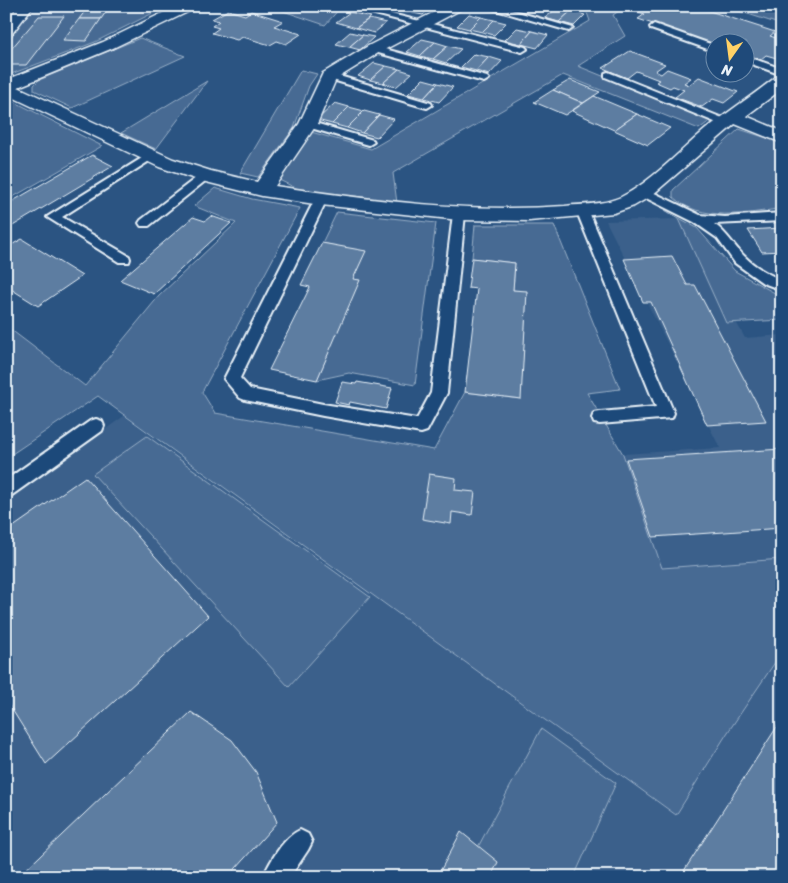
<svg xmlns="http://www.w3.org/2000/svg" width="788" height="883" viewBox="0 0 788 883" font-family="Sriracha,sans-serif">
<style>
.built{fill:#3a608b}
.green{fill:#476b93;stroke:#98aec6}
.building{fill:#5d7da1;stroke:#e8f1f8}
.lines{fill:none;stroke-linecap:round;stroke-linejoin:round}
.service-casing{stroke:#e8f1f8;stroke-width:4}
.minor-casing{stroke:#e8f1f8;stroke-width:3}
.service{fill:#1f4a7a;fill-rule:evenodd}
.minor{fill:#1f4a7a;fill-rule:evenodd}
</style>
<rect width="100%" height="100%" fill="#2b5482"/>
<filter id="ink" filterUnits="userSpaceOnUse"><feTurbulence type="fractalNoise" baseFrequency=".02" numOctaves="2"/><feDisplacementMap in="SourceGraphic" scale="10" xChannelSelector="R" yChannelSelector="G"/><feConvolveMatrix kernelMatrix="1 2 1 2 8 2 1 2 1" color-interpolation-filters="sRGB"/></filter>
<g filter="url(#ink)">
<g class="built">
<polygon points="679,219 745,338 782,335 782,559 662,568 623,454 720,448 606,221"/>
<polygon points="124,416 676,815 726,735 782,652 782,877 6,877 6,501"/>
</g>
<g class="green">
<polygon points="33,6 167,6 95,42 6,76 6,40"/>
<polygon points="268,6 342,6 325,25"/>
<polygon points="592,6 626,6 613,15 625,36 578,66 711,120 699,129 563,75 393,173 397,203 298,189 279,180 311,132 371,149 590,21 586,10"/>
<polygon points="723,6 782,6 782,25"/>
<polygon points="140,38 185,56 72,108 34,90 34,85 39,80"/>
<polygon points="301,70 317,74 309,86 294,128 258,177 240,173"/>
<polygon points="207,81 156,149 121,133"/>
<polygon points="6,99 9,99 102,146 6,201"/>
<path d="M 739,129 L 782,143 L 782,208 C 749,214 699,222 673,197 L 673,190 Z"/>
<polygon points="215,188 252,199 300,208 202,392 215,413 434,450 465,392 520,399 527,292 513,290 515,263 472,258 475,225 554,225 620,389 587,393 623,454 662,568 782,559 782,652 726,735 676,815 98,396 6,458 6,326 85,386 159,296 236,223 194,206"/>
<polygon points="665,210 697,228 735,271 782,297 782,320 726,323 679,219"/>
<polygon points="337,212 436,223 415,385 349,373 317,380 359,280 353,279 365,252 322,243"/>
<polygon points="147,436 370,597 289,687 93,474"/>
<polygon points="541,729 616,783 574,877 462,877"/>
</g>
<g class="building">
<polygon points="89,6 110,6 101,19 79,19"/>
<polygon points="397,6 415,6 408,12 394,8"/>
<polygon points="415,6 433,6 423,15 408,12"/>
<polygon points="638,6 694,6 775,32 770,36 782,40 782,58 780,59 766,55 760,60 746,55 746,42 716,42 716,45 638,19 645,14 632,10"/>
<polygon points="557,8 571,11 559,22 545,18"/>
<polygon points="228,10 245,15 251,11 283,21 274,26 301,34 286,44 277,41 270,45 243,37 237,40 212,33 219,28 212,26 219,21 212,19"/>
<polygon points="571,11 585,15 574,26 559,22"/>
<polygon points="350,12 371,17 356,28 336,22"/>
<polygon points="469,14 481,17 469,29 457,26"/>
<polygon points="39,16 64,16 26,65 6,65 6,55"/>
<polygon points="481,17 494,20 482,32 469,29"/>
<polygon points="79,19 101,19 86,41 63,40"/>
<polygon points="369,19 386,23 374,33 356,28"/>
<polygon points="494,20 506,23 494,35 482,32"/>
<polygon points="517,28 532,31 521,44 505,40"/>
<polygon points="532,31 548,35 537,48 521,44"/>
<polygon points="350,32 363,35 349,47 336,44"/>
<polygon points="363,35 374,37 360,50 349,47"/>
<polygon points="422,39 435,42 420,56 407,52"/>
<polygon points="435,42 448,46 433,59 420,56"/>
<polygon points="448,46 461,49 446,63 433,59"/>
<polygon points="630,51 665,64 655,71 661,74 667,69 691,78 684,83 689,85 699,77 738,92 724,103 713,99 702,107 675,97 684,90 673,86 670,88 656,82 659,80 636,71 627,78 603,68"/>
<polygon points="474,54 489,57 476,71 461,67"/>
<polygon points="489,57 502,61 489,75 476,71"/>
<polygon points="374,63 386,66 370,80 358,76"/>
<polygon points="386,66 399,69 383,83 370,80"/>
<polygon points="399,69 412,73 396,87 383,83"/>
<polygon points="423,79 438,83 424,98 408,94"/>
<polygon points="570,80 600,92 583,103 553,90"/>
<polygon points="438,83 453,87 439,102 424,98"/>
<polygon points="553,90 583,103 565,115 534,102"/>
<polygon points="594,96 637,114 614,130 572,111"/>
<polygon points="335,103 349,107 332,124 317,120"/>
<polygon points="349,107 364,111 347,128 332,124"/>
<polygon points="364,111 379,115 362,133 347,128"/>
<polygon points="637,114 670,128 648,145 614,130"/>
<polygon points="379,115 394,119 377,137 362,133"/>
<polygon points="92,155 113,166 6,230 6,205"/>
<polygon points="211,216 231,223 154,294 120,280 193,217 205,221"/>
<polygon points="782,228 782,251 762,252 748,230"/>
<polygon points="22,239 82,276 38,306 6,286 6,248"/>
<polygon points="322,243 366,251 353,279 360,280 317,380 269,370 310,287 301,285"/>
<polygon points="672,256 687,285 695,285 766,421 707,425 651,302 643,302 624,259"/>
<polygon points="472,258 515,263 513,290 527,291 521,399 465,392 477,289 468,288"/>
<polygon points="342,382 356,384 357,382 392,388 386,409 350,402 349,405 335,402"/>
<polygon points="782,449 782,528 653,537 626,459"/>
<polygon points="429,474 456,478 455,490 475,492 472,515 452,512 451,524 422,519"/>
<polygon points="85,477 208,616 46,764 6,700 6,532"/>
<polygon points="191,712 232,740 256,772 277,822 228,877 18,877"/>
<polygon points="782,719 782,877 680,877"/>
<polygon points="461,832 498,862 491,877 437,877"/>
</g>
<g class="lines">
<g class="service-casing">
<g id="service">
<polygon points="344,6 359,6 525,47 527,49 522,52"/>
<polygon points="482,6 497,6 573,28 569,31"/>
<polygon points="654,24 716,46 716,52 651,29 650,27"/>
<polygon points="374,46 487,77 489,79 484,82 371,51 369,49"/>
<polygon points="746,56 782,69 782,75 746,62"/>
<polygon points="608,72 730,121 731,123 726,126 722,125 605,77 605,73"/>
<polygon points="329,73 431,103 432,105 427,108 423,107 326,78 326,74"/>
<polygon points="308,121 373,140 374,142 369,145 304,126 303,124 304,122"/>
<polygon points="150,153 154,154 156,156 154,158 62,217 129,256 130,259 129,262 119,262 47,217"/>
<polygon points="205,173 209,174 211,176 209,178 149,226 141,226 139,223 141,220 201,174"/>
<path d="M 644,188 L 700,215 L 725,217 L 782,213 L 782,221 L 714,224 C 727,233 733,245 744,256 C 754,266 769,275 782,280 L 782,290 L 763,283 L 735,263 L 717,238 L 694,222 L 640,195 L 638,192 Z"/>
<polygon points="321,195 327,199 240,378 250,389 323,404 417,419 431,393 453,214 455,211 463,211 465,214 447,393 427,431 421,433 323,416 245,400 240,398 224,379 315,199"/>
<polygon points="583,208 589,212 674,413 672,418 600,424 594,423 592,418 594,413 600,412 656,407 577,212"/>
<polygon points="96,419 102,421 104,426 102,431 12,495 6,497 6,480 90,421"/>
<path d="M 300,830 L 308,834 L 312,842 L 308,850 L 290,877 L 263,877 C 270,861 284,837 300,830 Z"/>
</g>
</g>
<g class="minor-casing">
<g id="minor">
<polygon points="18,6 33,6 11,35 6,36 6,22"/>
<path d="M 177,6 L 196,6 L 194,9 L 113,48 L 18,87 L 173,159 L 211,171 L 257,182 L 299,124 L 323,73 L 368,46 L 446,6 L 464,6 L 462,9 L 380,52 L 336,79 L 317,124 L 275,186 C 370,200 468,213 565,206 C 583,204 603,205 621,197 C 651,182 680,151 706,129 C 729,111 753,95 776,77 L 782,76 L 782,89 L 746,116 L 782,131 L 782,143 L 735,124 L 651,196 L 634,206 L 614,213 L 529,221 L 459,220 L 321,205 L 262,196 L 198,180 L 159,167 L 6,94 L 6,80 L 103,42 Z"/>
</g>
</g>
<use href="#service" class="service"/>
<use href="#minor" class="minor"/>
</g>
</g>
<rect width="788" height="883" fill="none" stroke="#1f4a7a" stroke-width="25"/>
<rect x="12" y="12" width="763" height="858" fill="none" stroke="#e8f1f8" stroke-width="2" filter="url(#ink)"/>
<g transform="translate(730 58) rotate(194)"><circle r="24" fill="#1f4a7a" stroke="#6f8dac"/>
<path d="M0-4L9 19L0 12L-9 19Z" fill="#ffd166"/>
<text y="-8" font-size="14" font-weight="bold" text-anchor="middle" fill="#e8f1f8">N</text>
</g>
</svg>
